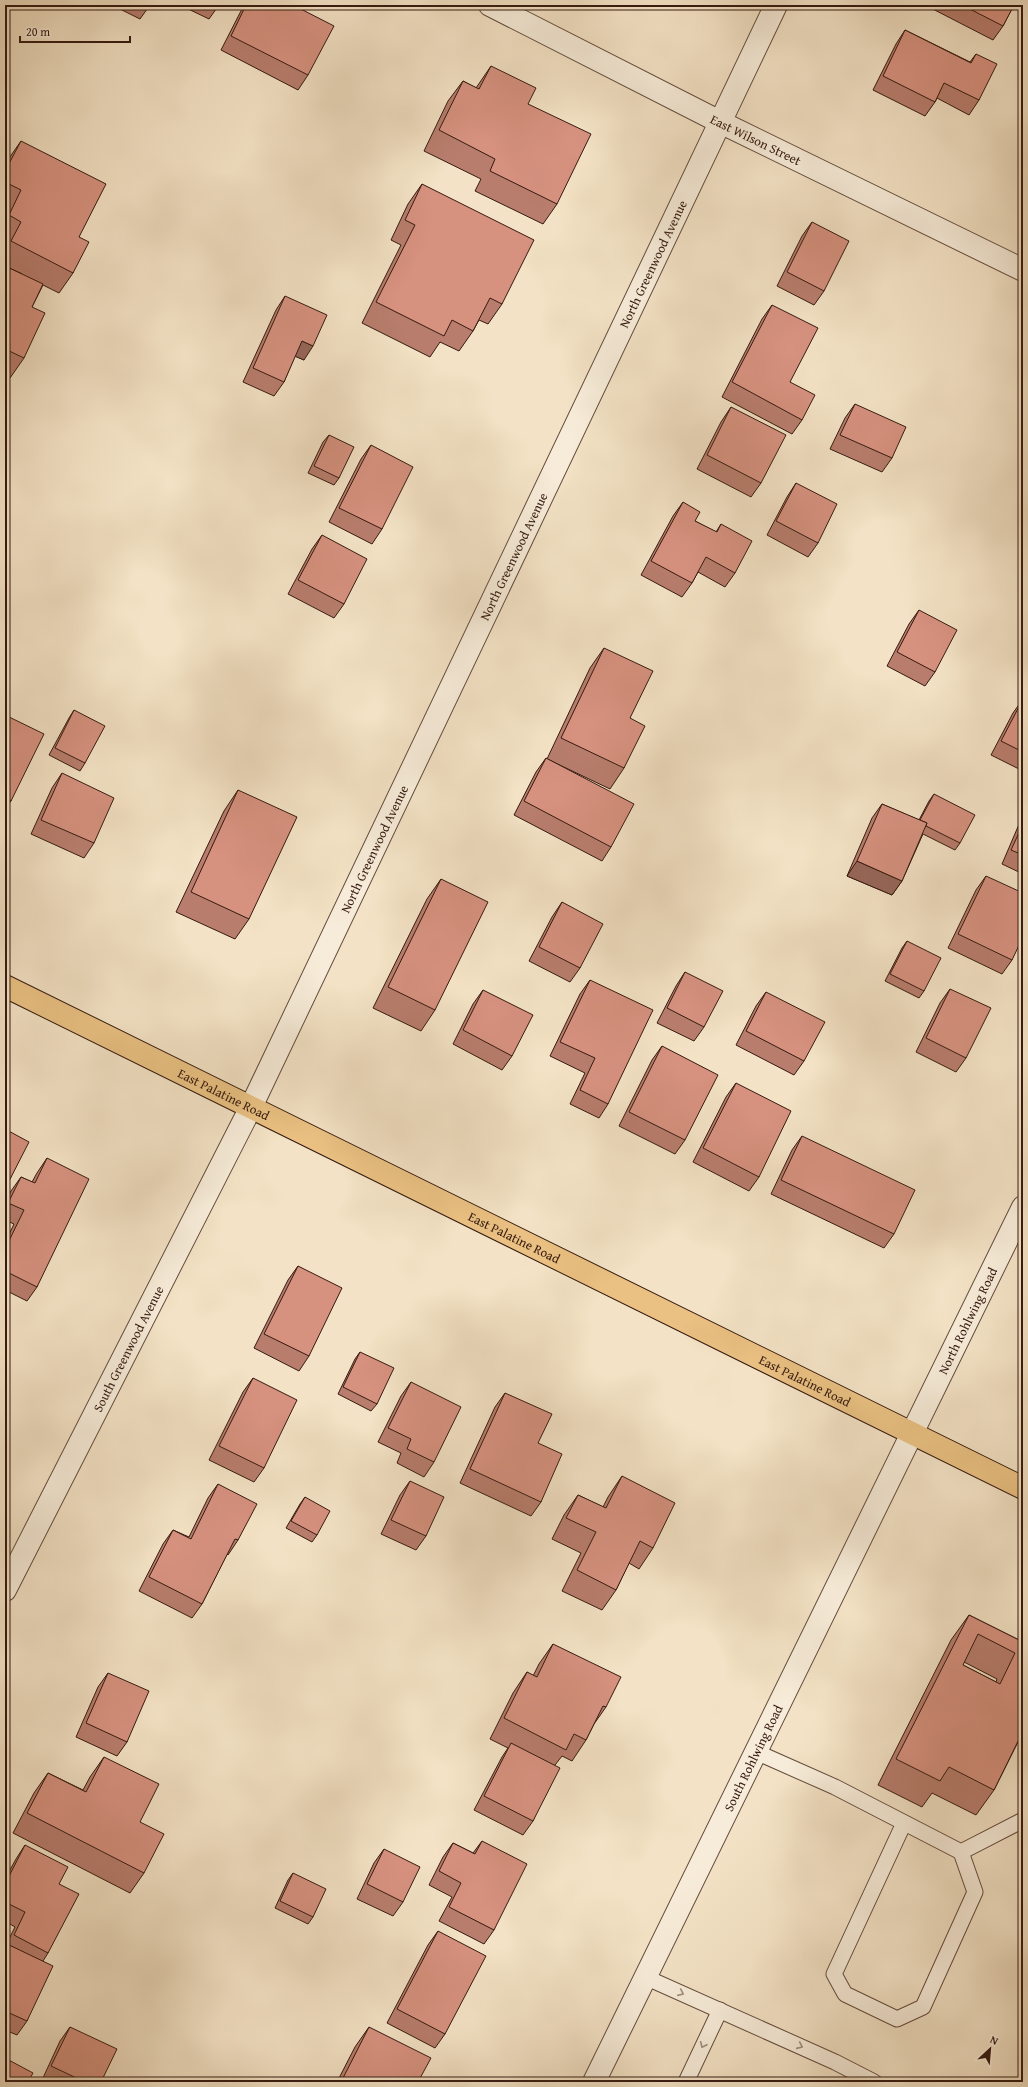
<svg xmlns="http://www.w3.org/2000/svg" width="1028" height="2087" viewBox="0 0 1028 2087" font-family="'Gentium Book Plus',serif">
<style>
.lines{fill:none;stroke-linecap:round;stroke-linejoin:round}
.service-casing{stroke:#644c3d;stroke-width:17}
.minor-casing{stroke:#644c3d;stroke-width:24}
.tertiary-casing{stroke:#644c3d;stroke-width:24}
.primary-casing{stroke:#351a10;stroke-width:24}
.service{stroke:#f7ecd9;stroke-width:15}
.minor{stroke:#f7ecd9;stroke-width:22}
.tertiary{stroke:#f7ecd9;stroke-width:22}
.primary{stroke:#eac182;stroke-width:22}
.wall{fill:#b87d6d;stroke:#351a10;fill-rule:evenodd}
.shaded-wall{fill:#966659;stroke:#351a10}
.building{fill:#d6917f;stroke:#351a10;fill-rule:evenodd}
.oneway{stroke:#a08e7f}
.labels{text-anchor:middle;stroke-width:4;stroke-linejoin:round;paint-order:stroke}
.street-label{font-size:13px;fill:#351a10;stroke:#f7ecd9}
</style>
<rect width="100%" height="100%" fill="#f3e2c5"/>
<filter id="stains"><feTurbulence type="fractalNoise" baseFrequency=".005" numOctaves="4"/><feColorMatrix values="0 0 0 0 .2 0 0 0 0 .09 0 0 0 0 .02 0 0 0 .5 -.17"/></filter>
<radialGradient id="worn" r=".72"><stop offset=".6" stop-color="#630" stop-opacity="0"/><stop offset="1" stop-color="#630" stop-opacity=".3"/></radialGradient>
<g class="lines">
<g class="service-casing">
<g id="service">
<polyline points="756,1752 835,1787 961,1852 975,1892 923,2007 897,2019 845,1994 834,1974 904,1823"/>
<polyline points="961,1852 1023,1820"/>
<polyline points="645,1977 835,2062 874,2082"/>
<polyline points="686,2082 720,2010"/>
</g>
</g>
<g class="minor-casing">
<g id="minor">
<path id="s1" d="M 490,5 L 720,122 L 1023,270"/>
<path id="s2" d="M 5,1590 L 251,1107 L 776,5"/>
</g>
</g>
<g class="tertiary-casing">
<g id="tertiary">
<path id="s3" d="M 594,2082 L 1023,1207"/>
</g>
</g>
<g class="primary-casing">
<g id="primary">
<path id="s4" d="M 5,986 L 1023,1488"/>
</g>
</g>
<use href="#service" class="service"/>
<use href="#minor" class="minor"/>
<use href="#tertiary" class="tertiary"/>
<use href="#primary" class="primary"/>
</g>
<g class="wall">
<polygon points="115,5 150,5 140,19 114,6"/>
<polygon points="180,5 219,5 209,19"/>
<polygon points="244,5 293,5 308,75 298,90 221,50"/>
<polygon points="925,5 1014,5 1003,26 993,40"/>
<polygon points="905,30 970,62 976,54 979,100 969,115 937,98 935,102 925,116 873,90 896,44"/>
<polygon points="491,66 528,104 557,204 543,224 475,191 481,179 424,151 448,101 463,81 476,88"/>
<polygon points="21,141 79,237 73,273 59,293 43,285 32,307 24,358 10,378 5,375 5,266 22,274 5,266 5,245 7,242 5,241 5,214 7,210 5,209 5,164"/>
<polygon points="422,184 502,304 488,324 479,320 473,331 459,351 440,342 430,357 362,323 401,245 391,240 408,204"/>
<polygon points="812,222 824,291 814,305 777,286 802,236"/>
<polygon points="285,296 304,360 295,356 284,382 274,396 243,382 276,310"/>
<polygon points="772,305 790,382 802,420 792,434 722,397 762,319"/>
<polygon points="855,404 892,458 882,472 830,449 845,418"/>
<polygon points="731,407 761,483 751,497 697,469 721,422"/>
<polygon points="329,435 339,478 334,485 308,473 323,442"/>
<polygon points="371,445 382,529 372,544 329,522 361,459"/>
<polygon points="796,483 818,543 808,557 767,535 787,497"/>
<polygon points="683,502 695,521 716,532 721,524 735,573 725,587 698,572 692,583 682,597 641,575 673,516"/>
<polygon points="322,535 344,604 334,618 288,594 312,549"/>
<polygon points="919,610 935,672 925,686 887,666 909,624"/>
<polygon points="604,648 630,718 624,768 610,789 547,759 590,668"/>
<polygon points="1023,699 1023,771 991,755 1013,713"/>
<polygon points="74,710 85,763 80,771 49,755 69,718"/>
<polygon points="5,715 11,801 5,809"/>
<polygon points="546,758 611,847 602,861 514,815 536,772"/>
<polygon points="62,773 94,843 84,858 31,834 52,788"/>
<polygon points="238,790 249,919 235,939 176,912 224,811"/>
<polygon points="934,794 960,843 955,850 923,834 902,881 892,895 847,876 872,818 882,804 919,820 929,801"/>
<polygon points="1023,815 1023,874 1002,864"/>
<polygon points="986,876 1012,960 1002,974 948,948 976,890"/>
<polygon points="441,879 435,1010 421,1031 373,1008 427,899"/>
<polygon points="562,902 580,968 570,982 529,961 552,917"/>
<polygon points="907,941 924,991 919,998 885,981 902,948"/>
<polygon points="685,972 704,1027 694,1041 657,1023 676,986"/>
<polygon points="590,980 608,1104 599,1118 570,1104 585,1073 550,1056 580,994"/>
<polygon points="950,989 966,1058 956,1072 916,1052 940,1003"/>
<polygon points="483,990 512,1056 502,1070 453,1044 473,1004"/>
<polygon points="766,992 804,1061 794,1075 736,1045 756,1006"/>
<polygon points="662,1046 685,1140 675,1154 619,1126 652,1060"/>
<polygon points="736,1083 759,1177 749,1191 693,1162 726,1097"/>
<polygon points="802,1136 894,1234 884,1248 771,1194 792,1150"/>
<polygon points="47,1158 37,1287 27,1301 5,1290 5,1243 14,1224 5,1220 5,1203 11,1191 21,1177 32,1182 37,1173"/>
<polygon points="298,1266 309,1356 299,1371 254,1348 288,1280"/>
<polygon points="360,1352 377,1404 371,1411 338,1394 355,1359"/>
<polygon points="253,1378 264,1468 254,1482 209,1460 243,1392"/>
<polygon points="411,1382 434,1462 424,1477 397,1463 401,1453 378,1442 401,1396"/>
<polygon points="505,1393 538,1443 541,1502 531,1516 460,1483 495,1407"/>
<polygon points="622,1476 653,1548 639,1569 629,1563 616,1590 602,1610 562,1591 581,1553 552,1539 564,1515 578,1495 603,1507 608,1497"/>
<polygon points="410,1481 426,1536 416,1550 381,1534 400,1495"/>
<polygon points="218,1484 238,1540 228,1555 227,1554 202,1604 192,1618 139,1591 163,1544 173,1530 189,1537 208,1498"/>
<polygon points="305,1497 317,1535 312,1542 286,1528 300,1504"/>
<path d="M 969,1615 L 1023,1642 L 1023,1738 L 1021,1736 L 994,1790 L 976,1815 L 932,1793 L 922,1807 L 878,1785 L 951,1640 ZM 964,1662 L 997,1679 L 996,1682 L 963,1665 Z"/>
<polygon points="553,1644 606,1707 594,1724 586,1740 572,1761 562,1756 555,1765 533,1821 523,1835 474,1810 502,1757 508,1748 490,1739 513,1693 527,1672 533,1676 539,1664"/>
<polygon points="108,1673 127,1742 117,1756 76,1737 98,1687"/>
<polygon points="104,1757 144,1873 130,1893 13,1833 34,1793 48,1773 83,1790 90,1777"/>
<polygon points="482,1841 494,1930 484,1944 439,1921 452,1897 429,1885 443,1857 453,1843 473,1853"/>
<polygon points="25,1845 59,1884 48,1953 43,1961 27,2021 17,2035 5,2030 5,1943 7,1943 15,1927 5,1921 5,1879 16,1859"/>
<polygon points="384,1849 403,1902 393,1916 357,1899 374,1863"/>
<polygon points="293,1873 313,1917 308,1924 275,1908 288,1880"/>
<polygon points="438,1931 445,2034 435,2048 387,2023 428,1945"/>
<polygon points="70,2027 101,2082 46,2082 42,2080 60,2041"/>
<polygon points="369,2027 418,2082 337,2082 355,2047"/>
</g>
<g class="shaded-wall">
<polygon points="302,341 313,346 304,360 292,355"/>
<polygon points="857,861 902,881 892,895 847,876"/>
</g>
<g class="building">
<polygon points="246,5 293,5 334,26 308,75 231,36"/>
<polygon points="962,5 1014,5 1003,26"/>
<polygon points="905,30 971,63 976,54 997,64 979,100 944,83 935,102 883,76"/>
<polygon points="491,66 536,88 528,104 591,134 557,204 490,171 495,159 439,130 463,81 479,89"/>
<polygon points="21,141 106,184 79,237 89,242 73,273 11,241 21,222 9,215 21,190 5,182 5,171"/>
<polygon points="422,184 534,240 502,304 490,298 473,331 452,320 444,336 376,302 415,225 405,220"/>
<polygon points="812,222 849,241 824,291 787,272"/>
<polygon points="5,266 43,284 32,307 45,313 24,358 5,349"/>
<polygon points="285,296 327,315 313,346 302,341 284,382 253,368"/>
<polygon points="772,305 818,328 790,382 815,395 802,420 732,382"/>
<polygon points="855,404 906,427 892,458 840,435"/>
<polygon points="731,407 786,435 761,483 707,455"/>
<polygon points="329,435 354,447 339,478 314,466"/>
<polygon points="371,445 413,467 382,529 339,508"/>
<polygon points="796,483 837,504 818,543 776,521"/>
<polygon points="683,502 700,512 695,521 717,532 721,524 752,541 735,573 706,557 692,583 651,561"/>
<polygon points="322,535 367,559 344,604 298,580"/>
<polygon points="919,610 957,630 935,672 897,652"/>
<polygon points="604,648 653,671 630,718 645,726 624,768 561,738"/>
<polygon points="1023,699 1023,752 1001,741"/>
<polygon points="74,710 105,726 85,763 55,748"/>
<polygon points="5,715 44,734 11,801 5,798"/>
<polygon points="546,758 634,804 611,847 524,801"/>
<polygon points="62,773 114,798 94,843 41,820"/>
<polygon points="238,790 297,817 249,919 191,892"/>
<polygon points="934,794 975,815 960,843 926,826 927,823 920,820"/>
<polygon points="882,804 927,823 902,881 857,861"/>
<polygon points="1023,824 1023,855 1011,850"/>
<polygon points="986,876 1023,893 1023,937 1012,960 958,934"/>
<polygon points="441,879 488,902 435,1010 388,987"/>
<polygon points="562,902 603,924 580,968 539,947"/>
<polygon points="907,941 941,958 924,991 890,974"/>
<polygon points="685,972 723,991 704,1027 667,1008"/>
<polygon points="590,980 653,1010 608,1104 580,1090 595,1058 560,1042"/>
<polygon points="950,989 991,1008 966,1058 926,1038"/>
<polygon points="483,990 533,1015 512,1056 463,1030"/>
<polygon points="766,992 825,1022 804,1061 746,1031"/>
<polygon points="662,1046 718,1075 685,1140 629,1112"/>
<polygon points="736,1083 791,1111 759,1177 703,1148"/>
<polygon points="5,1129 29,1142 5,1189"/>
<polygon points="802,1136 915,1190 894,1234 781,1180"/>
<polygon points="47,1158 89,1179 37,1287 5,1271 5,1249 24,1210 8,1203 21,1177 35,1183"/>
<polygon points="298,1266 342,1288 309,1356 264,1334"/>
<polygon points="360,1352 394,1368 377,1404 343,1387"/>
<polygon points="253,1378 297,1400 264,1468 219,1446"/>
<polygon points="411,1382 461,1407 434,1462 407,1449 411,1439 388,1428"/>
<polygon points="505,1393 552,1414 538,1443 562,1454 541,1502 470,1469"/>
<polygon points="622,1476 675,1503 653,1548 640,1541 616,1590 577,1570 596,1532 566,1518 578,1495 606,1508"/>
<polygon points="410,1481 444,1497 426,1536 391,1520"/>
<polygon points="218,1484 257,1504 238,1540 235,1539 202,1604 149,1577 173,1530 191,1539"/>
<polygon points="305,1497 330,1511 317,1535 291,1521"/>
<path d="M 969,1615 L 1023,1642 L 1023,1731 L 994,1790 L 949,1767 L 940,1781 L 896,1759 ZM 978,1634 L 1015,1653 L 1000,1684 L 963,1665 Z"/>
<polygon points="553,1644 621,1677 606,1707 603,1706 586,1740 574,1734 566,1750 504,1718 527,1672 537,1677"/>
<polygon points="108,1673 149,1691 127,1742 86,1723"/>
<polygon points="511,1743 560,1768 533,1821 484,1796"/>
<polygon points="104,1757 159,1784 140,1822 164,1834 144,1873 27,1813 48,1773 86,1792"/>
<polygon points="482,1841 527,1864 494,1930 449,1907 461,1883 439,1871 453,1843 475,1854"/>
<polygon points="25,1845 68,1867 59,1884 79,1894 48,1953 14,1935 25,1912 5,1902 5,1884"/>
<polygon points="384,1849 420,1867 403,1902 367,1884"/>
<polygon points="293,1873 326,1889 313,1917 280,1901"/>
<polygon points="438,1931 486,1956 445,2034 397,2009"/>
<polygon points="5,1943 53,1966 27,2021 5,2011"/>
<polygon points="70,2027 117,2049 101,2082 85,2082 51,2066"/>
<polygon points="369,2027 431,2058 418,2082 341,2082"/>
<polygon points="5,2058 33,2073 28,2082 5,2082"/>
</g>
<defs><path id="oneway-chevron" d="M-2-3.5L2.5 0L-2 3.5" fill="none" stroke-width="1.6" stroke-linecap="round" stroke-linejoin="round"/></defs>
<g class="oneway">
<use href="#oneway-chevron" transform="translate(681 1993) rotate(24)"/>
<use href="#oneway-chevron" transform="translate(703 2045) rotate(115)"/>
<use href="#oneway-chevron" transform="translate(800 2046) rotate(24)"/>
</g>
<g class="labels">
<g class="street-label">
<text dy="5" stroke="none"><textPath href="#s1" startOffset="298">East Wilson Street</textPath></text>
<text dy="5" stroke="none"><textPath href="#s2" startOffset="1476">North Greenwood Avenue</textPath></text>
<text dy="5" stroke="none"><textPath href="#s2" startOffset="1152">North Greenwood Avenue</textPath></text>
<text dy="5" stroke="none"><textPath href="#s2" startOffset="828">North Greenwood Avenue</textPath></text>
<text dy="5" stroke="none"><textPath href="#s4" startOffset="244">East Palatine Road</textPath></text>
<text dy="5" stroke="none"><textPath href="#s4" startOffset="568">East Palatine Road</textPath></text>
<text dy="5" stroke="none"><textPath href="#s3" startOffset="848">North Rohlwing Road</textPath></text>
<text dy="5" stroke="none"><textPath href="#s2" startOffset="271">South Greenwood Avenue</textPath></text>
<text dy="5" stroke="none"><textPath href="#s4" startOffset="892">East Palatine Road</textPath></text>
<text dy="5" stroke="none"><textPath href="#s3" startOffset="361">South Rohlwing Road</textPath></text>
</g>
</g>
<rect width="1028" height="2087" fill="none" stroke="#f3e2c5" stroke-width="20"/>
<rect x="6" y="6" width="1016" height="2075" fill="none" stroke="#351a10" stroke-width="2"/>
<rect x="10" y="10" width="1008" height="2067" fill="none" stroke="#351a10"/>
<g transform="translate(990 2049) rotate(26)" stroke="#f7ecd9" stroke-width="3" paint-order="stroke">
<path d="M0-3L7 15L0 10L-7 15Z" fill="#351a10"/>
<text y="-6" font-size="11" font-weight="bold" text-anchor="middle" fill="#351a10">N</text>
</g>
<path d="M20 36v6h110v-6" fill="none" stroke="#351a10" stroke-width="2"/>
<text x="26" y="36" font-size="12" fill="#351a10" stroke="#f7ecd9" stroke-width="3" paint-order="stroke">20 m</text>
<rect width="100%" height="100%" filter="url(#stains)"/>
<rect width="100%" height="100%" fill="url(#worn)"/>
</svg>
